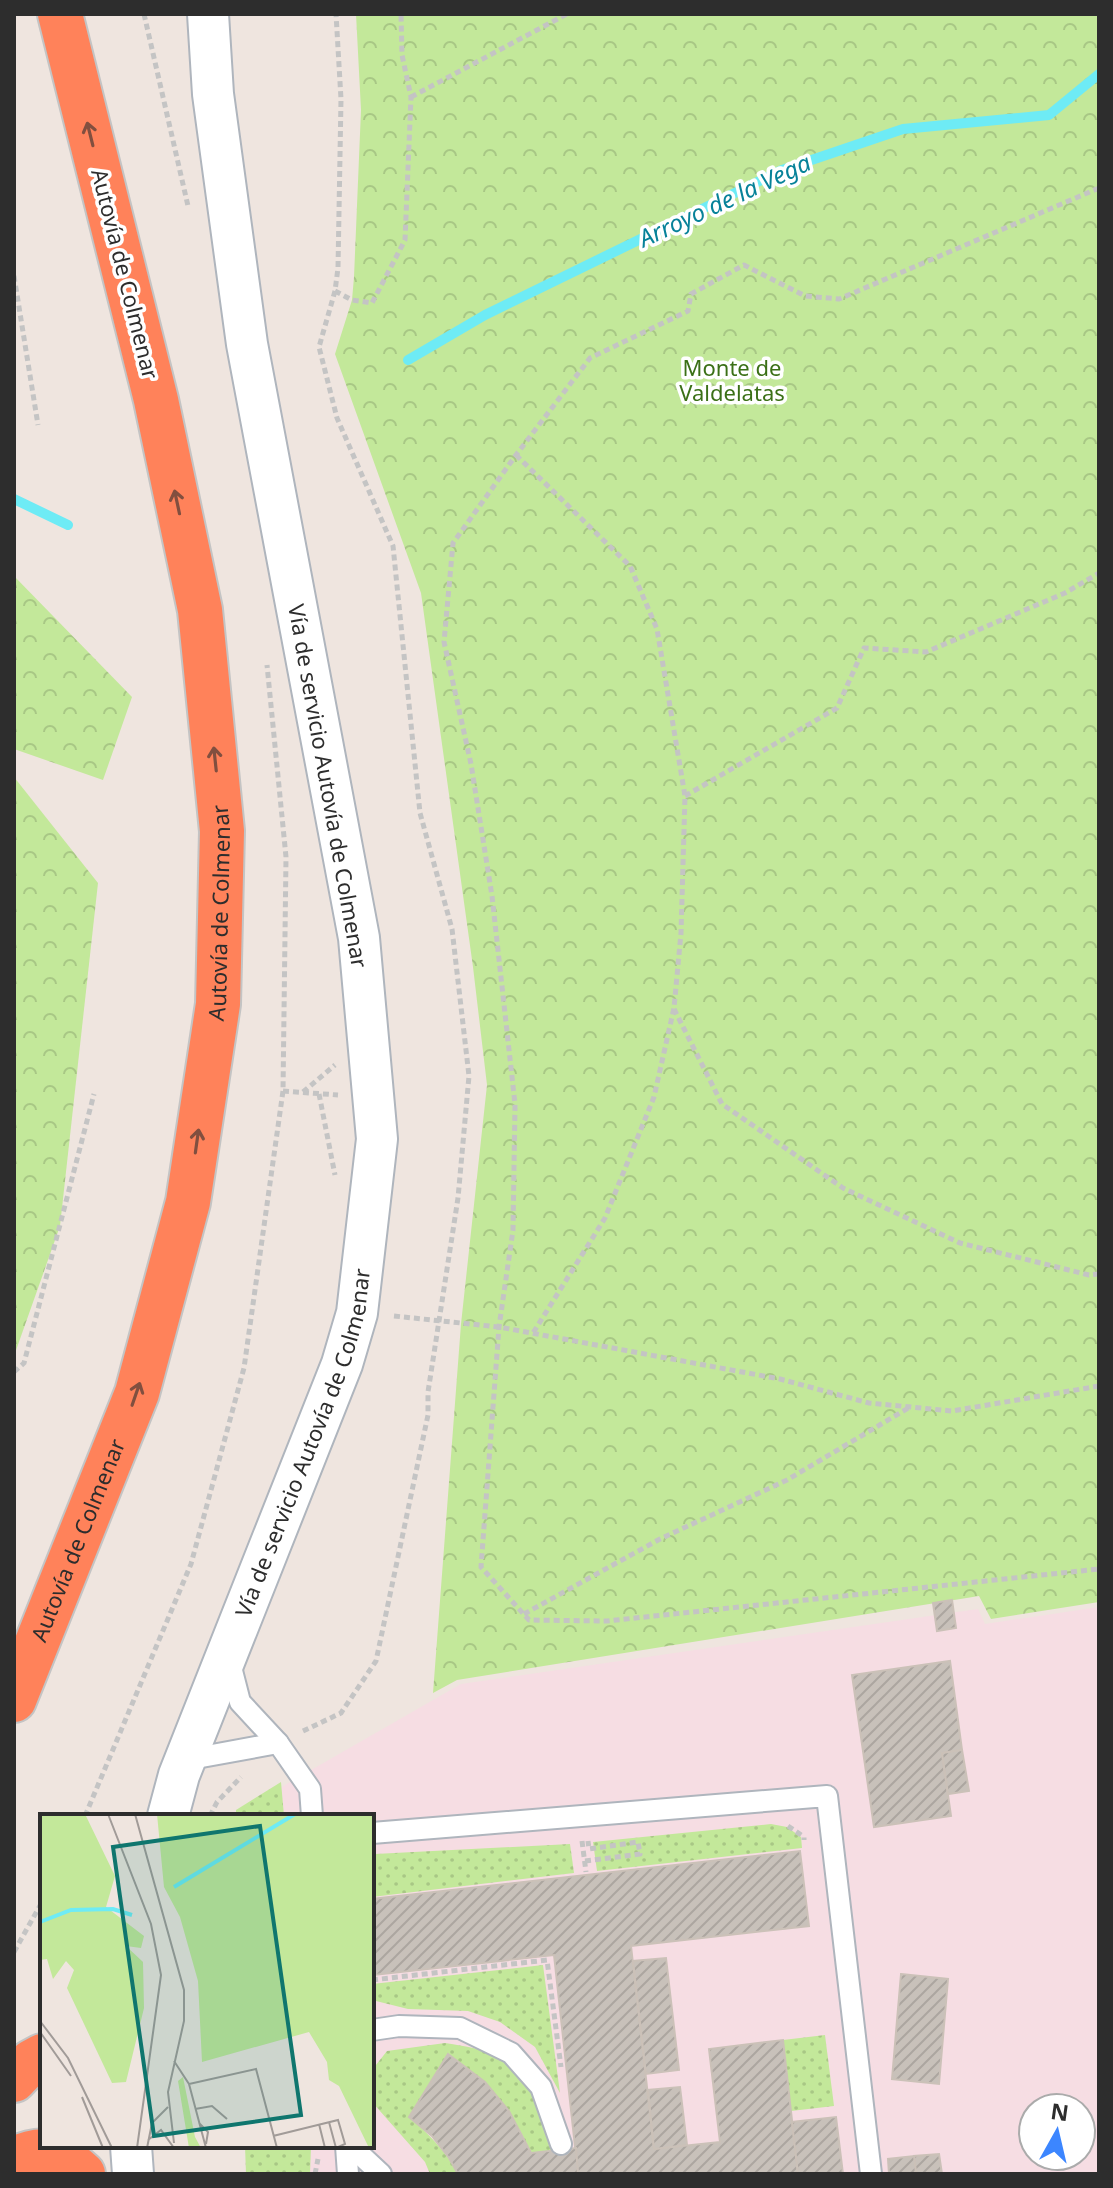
<svg xmlns="http://www.w3.org/2000/svg" width="1113" height="2188" viewBox="0 0 1113 2188" font-family="'Noto Sans',sans-serif">
<style>
.medical{fill:#f6dde3;fill-rule:evenodd}
.forest{fill:url(#forest-crowns)}
.garden{fill:url(#garden-dots)}
.lines{fill:none;stroke-linecap:round;stroke-linejoin:round}
.stream{stroke:#6eebf5;stroke-width:10}
.building{fill:url(#building-hatch);stroke:#cbc1b8;stroke-width:2}
.lane-casing{stroke:#afb5bd;stroke-width:24}
.street-casing{stroke:#afb5bd;stroke-width:44}
.highway-casing{stroke:#c4c4c4;stroke-width:48}
.path{stroke:#c4c4c4;stroke-width:5;stroke-dasharray:6 4;stroke-linecap:butt}
.lane{stroke:#fff;stroke-width:20}
.street{stroke:#fff;stroke-width:40}
.highway{stroke:#ff825a;stroke-width:44}
.oneway{stroke:#814f3f}
.labels{text-anchor:middle;stroke-width:7;stroke-linejoin:round;paint-order:stroke}
.street-label{font-size:22px;fill:#2d2d2d;stroke:#fff}
.park-label{font-size:22px;fill:#3b7017;stroke:#fff}
.water-label{font-size:24px;font-style:italic;fill:#078299;stroke:#fff}
.inset-river{fill:none;stroke:#6eebf5;stroke-width:4}
.inset-road{fill:none;stroke:#a19b98;stroke-width:2}
.view{fill:#0f766e;fill-opacity:0.15;stroke:#0f766e;stroke-width:4}
.inset-edge{fill:none;stroke:#2d2d2d;stroke-width:4}
</style>
<defs>
<pattern id="forest-crowns" width="20" height="18" patternUnits="userSpaceOnUse" patternTransform="scale(2)"><rect width="20" height="18" fill="#c3e89a"/><path d="M2 6a3 3 0 1 1 6 0M12 15a3 3 0 1 1 6 0" fill="none" stroke="#a8c785"/></pattern>
<pattern id="garden-dots" width="8" height="8" patternUnits="userSpaceOnUse" patternTransform="scale(2)"><rect width="8" height="8" fill="#c3e89a"/><path d="M2 2h.1M6 6h.1" fill="none" stroke="#a8c785" stroke-width="1.8" stroke-linecap="round"/></pattern>
<pattern id="building-hatch" width="6" height="6" patternUnits="userSpaceOnUse" patternTransform="scale(2)"><rect width="6" height="6" fill="#c8c1ba"/><path d="M-1 1l2-2M0 6l6-6M5 7l2-2" fill="none" stroke="#aca6a0"/></pattern>
</defs>
<rect width="100%" height="100%" fill="#efe5df"/>
<path class="medical" d="M 1099,1607 L 1099,2174 L 254,2174 L 252,2146 L 372,2146 L 372,1816 L 238,1816 L 238,1812 L 461,1684 L 978,1609 L 985,1624 ZM 1033,2108 L 1081,2108 L 1081,2156 L 1033,2156 Z"/>
<g class="forest">
<polygon points="356,14 1099,14 1099,1602 991,1619 979,1596 457,1680 433,1693 461,1324 487,1085 473,967 421,593 335,354 352,300 354,277 361,110"/>
<polygon points="14,576 132,697 103,780 14,749"/>
<polygon points="14,777 98,883 60,1226 14,1356"/>
</g>
<g class="garden">
<polygon points="281,1782 284,1816 236,1816 236,1810"/>
<polygon points="771,1824 787,1827 801,1837 802,1848 597,1871 593,1842"/>
<polygon points="570,1844 574,1873 372,1897 372,1855 375,1854"/>
<polygon points="543,1965 560,2093 535,2047 500,2022 468,2011 408,2009 372,2000 372,1984"/>
<polygon points="825,2035 834,2106 791,2111 783,2040"/>
<path d="M 445,2043 C 462,2046 485,2048 500,2058 C 530,2077 545,2118 552,2151 L 531,2153 C 513,2111 486,2079 448,2054 L 409,2117 C 429,2134 445,2150 458,2174 L 430,2174 L 425,2162 L 372,2102 L 372,2070 L 387,2051 Z"/>
<polygon points="245,2146 311,2146 310,2174 246,2174"/>
</g>
<g class="lines">
<g class="stream">
<polyline points="408,360 485,315 782,170 903,129 1049,115 1099,74"/>
<polyline points="14,499 68,525"/>
</g>
</g>
<g class="building">
<polygon points="952,1600 956,1628 937,1631 933,1603"/>
<polygon points="950,1661 962,1750 942,1753 951,1816 874,1827 852,1675"/>
<polygon points="962,1750 969,1791 948,1794 942,1753"/>
<polygon points="800,1851 809,1926 631,1946 654,2149 720,2142 709,2049 783,2040 798,2174 578,2174 554,1955 374,1975 372,1899"/>
<polygon points="666,1958 679,2070 646,2074 633,1961"/>
<polygon points="901,1974 948,1979 939,2084 892,2079"/>
<polygon points="448,2054 485,2082 509,2111 531,2153 576,2148 578,2174 458,2174 449,2158 432,2136 409,2117"/>
<polygon points="680,2087 687,2145 654,2149 648,2090"/>
<polygon points="836,2117 843,2174 798,2174 792,2122"/>
<polygon points="939,2154 942,2174 916,2174 914,2156"/>
<polygon points="914,2156 916,2174 889,2174 888,2159"/>
</g>
<g class="lines">
<g class="lane-casing">
<g id="lane">
<polyline points="230,1663 240,1702 278,1743 310,1789 312,1816"/>
<polyline points="185,1760 278,1743"/>
<polyline points="372,1833 827,1796 871,2174"/>
<polyline points="372,2030 399,2026 460,2028 511,2053 541,2087 561,2144"/>
<polyline points="346,2146 348,2174"/>
<polyline points="351,2146 381,2174"/>
</g>
</g>
<g class="street-casing">
<g id="street">
<path id="s1" d="M 168,1816 L 179,1775 L 342,1364 L 357,1313 L 377,1139 L 359,938 L 247,344 L 213,94 L 208,14"/>
<polyline points="131,2146 133,2174"/>
</g>
</g>
<g class="highway-casing">
<g id="highway">
<path id="s2" d="M 14,1700 L 137,1393 L 188,1202 L 218,1004 L 222,831 L 200,610 L 156,400 L 60,14"/>
<polyline points="14,2080 31,2062 42,2056"/>
<path d="M 14,2159 C 46,2144 58,2151 83,2174"/>
</g>
</g>
<g class="path">
<polyline points="144,14 188,206"/>
<polyline points="411,97 567,14"/>
<polyline points="1099,188 839,299 805,296 744,265 691,294 688,311 590,358 516,455 453,543 444,642 471,764 492,896 515,1104 513,1230 499,1327 481,1567 529,1620 607,1621 1099,1569"/>
<polyline points="14,276 38,425"/>
<polyline points="335,291 352,300 372,303 405,240 411,97 402,55 401,14"/>
<polyline points="516,455 630,566 657,629 685,796 681,933 674,1008 654,1097 605,1218 533,1333"/>
<polyline points="685,796 837,708 864,648 926,652 1065,593 1099,573"/>
<polyline points="674,1009 722,1104 843,1188 960,1243 1089,1275 1099,1274"/>
<polyline points="283,1091 338,1095"/>
<polyline points="303,1092 335,1065"/>
<polyline points="319,1094 335,1175"/>
<polyline points="394,1316 499,1327 780,1379 869,1403 952,1411 1099,1386"/>
<polyline points="14,1372 24,1363 94,1094"/>
<polyline points="524,1614 660,1539 787,1480 910,1407"/>
<polyline points="303,1731 341,1713 376,1661 428,1415 428,1392 458,1198 469,1076 452,929 420,813 393,546 337,418 319,347 335,291 338,268 341,99 336,14"/>
<polyline points="85,1816 191,1564 244,1368 283,1091 286,857 267,665"/>
<polyline points="210,1816 217,1802 241,1777"/>
<polyline points="788,1826 804,1837 804,1840"/>
<polyline points="582,1841 586,1872"/>
<polyline points="585,1861 640,1854 638,1842 589,1849 588,1841"/>
<polyline points="14,1952 42,1902"/>
<polyline points="372,1980 547,1960 561,2067"/>
<polyline points="315,2174 318,2159"/>
</g>
<use href="#lane" class="lane"/>
<use href="#street" class="street"/>
<use href="#highway" class="highway"/>
</g>
<defs><path id="oneway-shaft" d="M-6 0H5M1.5-3L5.5 0L1.5 3" fill="none" stroke-width="1.6" stroke-linecap="round" stroke-linejoin="round" transform="scale(2)"/></defs>
<g class="oneway">
<use href="#oneway-shaft" transform="translate(90 134) rotate(-104)"/>
<use href="#oneway-shaft" transform="translate(177 502) rotate(-102)"/>
<use href="#oneway-shaft" transform="translate(215 759) rotate(-96)"/>
<use href="#oneway-shaft" transform="translate(197 1141) rotate(-82)"/>
<use href="#oneway-shaft" transform="translate(136 1394) rotate(-71)"/>
</g>
<g class="labels">
<g class="street-label">
<text transform="translate(125 274) rotate(76)" y="8">Autovía de Colmenar</text>
<text transform="translate(328 786) rotate(80)" y="8">Vía de servicio Autovía de Colmenar</text>
<text dy="8" stroke="none"><textPath href="#s2" startOffset="820">Autovía de Colmenar</textPath></text>
<text dy="8" stroke="none"><textPath href="#s1" startOffset="398">Vía de servicio Autovía de Colmenar</textPath></text>
<text dy="8" stroke="none"><textPath href="#s2" startOffset="172">Autovía de Colmenar</textPath></text>
</g>
<g class="park-label">
<text x="732" y="376">Monte de<tspan x="732" dy="25">Valdelatas</tspan></text>
</g>
<g class="water-label">
<text transform="translate(725 201) rotate(-25)" y="8">Arroyo de la Vega</text>
</g>
</g>
<g transform="translate(40 1814)">
<rect width="334" height="334" fill="#efe5df"/>
<path d="M 0,0 L 45,0 L 75,62 L 66,93 L 104,122 L 101,134 L 86,132 L 103,148 L 104,194 L 86,268 L 72,269 L 27,174 L 34,156 L 26,147 L 13,165 L 7,145 L 0,146 ZM 117,0 L 334,0 L 334,334 L 329,334 L 299,272 L 289,266 L 287,248 L 269,218 L 162,248 L 158,167 L 140,103 L 124,73 Z" fill="#c3e89a"/>
<path d="M 143,263 L 155,323 L 161,334 L 149,334 L 138,267 Z" fill="#c3e89a"/>
<path class="inset-river" d="M 134,73 L 255,0M 0,108 L 31,96 L 73,95 L 92,101"/>
<path class="inset-road" d="M 68,0 L 111,110 L 121,161 L 97,334M 95,0 L 144,176 L 144,207 L 128,278 L 134,329M 0,207 L 28,244 L 72,334M 0,218 L 31,262M 134,247 L 149,270M 42,283 L 63,334M 155,295 L 172,292 L 187,305M 289,308 L 296,334M 159,309 L 168,318 L 166,330M 279,310 L 285,334M 233,322 L 298,306 L 305,330 L 296,334M 108,326 L 121,316 L 134,334M 107,334 L 112,309 L 128,293M 166,334 L 149,270 L 216,255 L 237,334"/>
<path class="view" d="M 220,12 L 261,301 L 114,322 L 73,33 Z"/>
<rect width="334" height="334" class="inset-edge"/>
</g>
<rect width="1113" height="2188" fill="none" stroke="#2d2d2d" stroke-width="32"/>
<g transform="translate(1057 2132) rotate(8)"><circle r="38" fill="#ffffff" stroke="#ababab" stroke-width="2"/>
<path d="M0-6L14 30L0 20L-14 30Z" fill="#3c86ff"/>
<text y="-12" font-size="22" font-weight="bold" text-anchor="middle" fill="#2d2d2d">N</text>
</g>
</svg>
